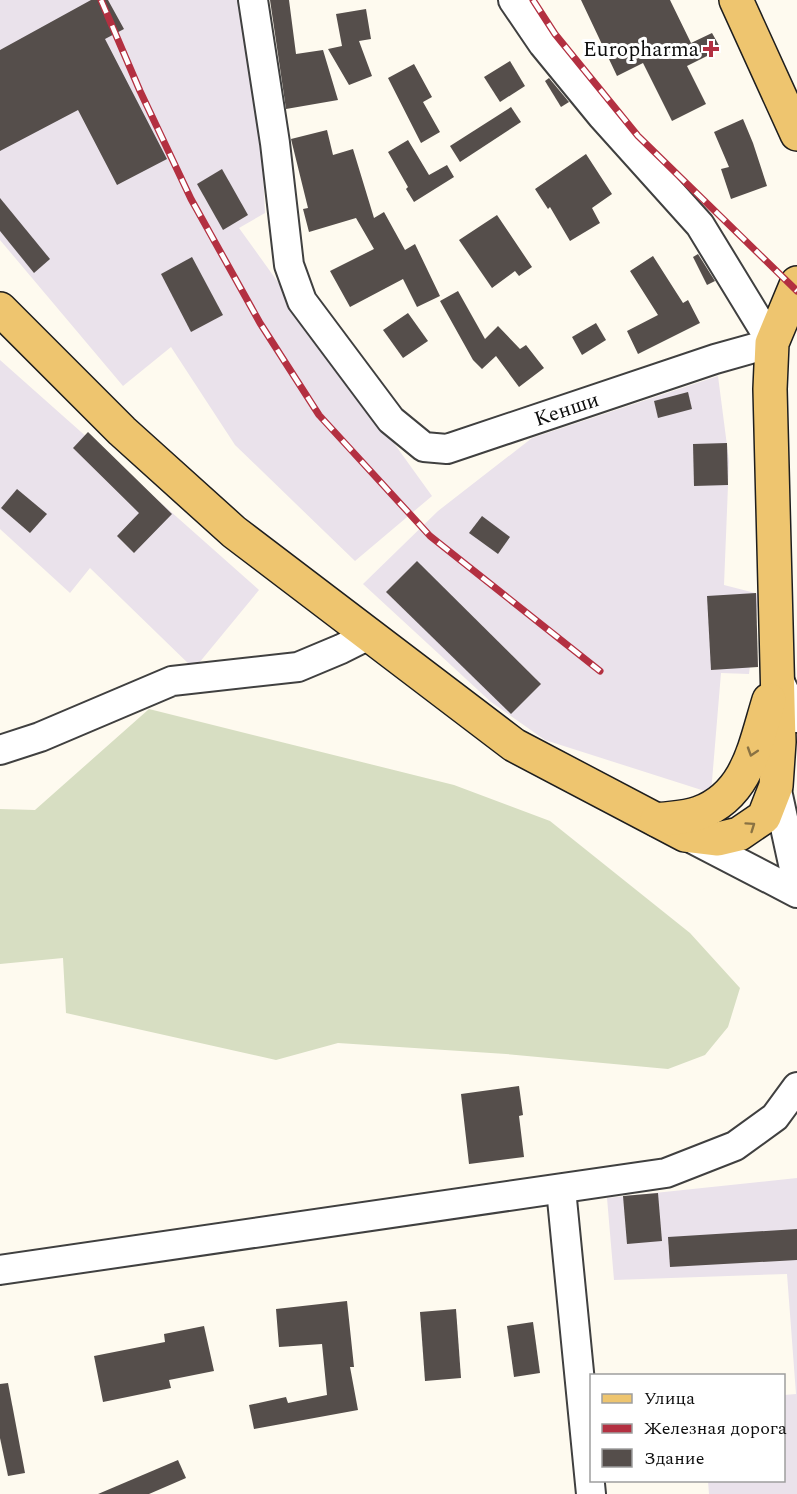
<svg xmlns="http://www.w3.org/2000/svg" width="797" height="1494" viewBox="0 0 797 1494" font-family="Spectral,serif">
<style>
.industrial{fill:#eae2eb}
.cemetery{fill:#d7dec2}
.building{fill:#554e4b}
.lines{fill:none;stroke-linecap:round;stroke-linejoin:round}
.minor-casing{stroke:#404040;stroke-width:32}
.major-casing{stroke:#1e1e1e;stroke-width:36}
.minor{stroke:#fff;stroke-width:28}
.major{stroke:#eec56f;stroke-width:33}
.rail-casing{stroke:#b33041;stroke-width:7}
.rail{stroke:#fff;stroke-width:4.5;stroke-dasharray:14;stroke-linecap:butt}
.oneway{stroke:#897243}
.poi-dot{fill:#b33041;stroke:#fff;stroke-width:2}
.labels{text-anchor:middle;stroke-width:6;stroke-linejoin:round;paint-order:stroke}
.poi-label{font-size:21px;fill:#0d0d0d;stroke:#fff;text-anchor:end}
.street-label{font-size:21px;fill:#0d0d0d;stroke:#fff}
</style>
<rect width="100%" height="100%" fill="#fefaef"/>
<g class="industrial">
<polygon points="0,0 238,0 262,150 265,213 239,228 432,496 355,561 235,445 171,347 123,386 0,240"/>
<polygon points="0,360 259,590 194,669 90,568 70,593 0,529"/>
<polygon points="718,376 729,461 724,585 759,594 749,674 721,673 711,793 545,740 491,702 363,584 438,511 532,438"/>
<polygon points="797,1178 797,1494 709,1494 708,1481 784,1480 784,1395 796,1394 787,1274 614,1280 607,1198"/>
</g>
<polygon class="cemetery" points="149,709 454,785 550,821 690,933 740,988 728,1027 705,1055 668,1069 506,1054 338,1043 276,1060 66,1013 63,958 0,964 0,809 35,810"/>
<g class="building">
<polygon points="91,0 108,0 124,29 105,39 167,159 117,185 78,110 0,151 0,50"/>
<polygon points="270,0 289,0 296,54 323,50 338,100 286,109"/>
<polygon points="581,0 670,0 691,43 712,33 721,49 687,66 706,104 672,121 643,63 617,76"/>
<polygon points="366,9 371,39 359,41 372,76 349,85 328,49 342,46 336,14"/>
<polygon points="510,61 525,86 500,102 484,77"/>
<polygon points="414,64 432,97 423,102 440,132 421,143 388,78"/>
<polygon points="549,78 569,102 561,107 545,81"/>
<polygon points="511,107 521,122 460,162 450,146"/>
<polygon points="743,119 753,143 767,186 731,199 721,169 729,167 714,132"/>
<polygon points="327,130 333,155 353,149 374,218 384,212 405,250 415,244 440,296 417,307 403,279 350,307 330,271 374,249 356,218 309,232 303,209 308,208 291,139"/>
<polygon points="408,140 429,175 447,165 454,177 414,202 406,189 408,187 388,152"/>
<polygon points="586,154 612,194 592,208 600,223 570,241 550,207 548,209 535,189"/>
<polygon points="222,169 248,215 223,230 197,184"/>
<polygon points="0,198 50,259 34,273 0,231"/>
<polygon points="497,215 532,267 519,276 515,271 492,288 459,240"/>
<polygon points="698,254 715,281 707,285 693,257"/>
<polygon points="653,256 683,303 688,300 700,323 638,354 627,331 658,315 630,271"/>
<polygon points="192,257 223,315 191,332 161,274"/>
<polygon points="458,291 485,339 498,326 520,349 526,345 544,368 519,387 496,356 482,369 473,360 440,301"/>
<polygon points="408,313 428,341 403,358 383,330"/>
<polygon points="596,323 606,340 582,355 572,337"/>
<polygon points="688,392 692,409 658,418 654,401"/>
<polygon points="88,432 172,514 134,553 117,536 139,513 73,448"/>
<polygon points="727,443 728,485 694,486 693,444"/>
<polygon points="17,489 47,514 30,533 1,508"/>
<polygon points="482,516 510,537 498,554 469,533"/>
<polygon points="417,561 541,684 511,714 386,592"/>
<polygon points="756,593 758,667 711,670 707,596"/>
<polygon points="519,1086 523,1115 519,1116 524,1157 469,1164 461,1094"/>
<polygon points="658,1193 662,1241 627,1244 623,1196"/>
<polygon points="797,1229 797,1260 670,1267 668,1237"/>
<polygon points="347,1301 354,1367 350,1367 358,1410 254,1429 249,1405 286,1397 288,1403 327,1395 322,1344 279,1347 276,1309"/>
<polygon points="456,1309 461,1378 425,1381 420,1312"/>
<polygon points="533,1322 540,1373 514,1377 507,1326"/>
<polygon points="204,1326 214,1371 169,1380 171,1388 103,1402 94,1356 165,1342 164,1334"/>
<polygon points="8,1383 25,1473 8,1476 0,1438 0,1384"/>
<polygon points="178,1460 186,1478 149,1494 98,1494"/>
</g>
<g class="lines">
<g class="minor-casing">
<g id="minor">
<path id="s1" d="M 253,0 L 275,143 L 289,265 L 302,301 L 391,420 L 424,447 L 447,449 L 715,359 L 772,343 L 700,225 L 602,116 L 543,44 L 513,0"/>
<polyline points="778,678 797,718"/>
<polyline points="0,750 40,737 172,681 298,667 341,649 369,635"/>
<polyline points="776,786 797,882"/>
<polyline points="689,837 797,893"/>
<polyline points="561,1189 591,1494"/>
<polyline points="0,1270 666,1173 735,1146 775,1117 797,1087"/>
</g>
</g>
<g class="major-casing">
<g id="major">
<polyline points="736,0 797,134"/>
<polyline points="0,309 122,431 234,532 514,745 685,835 718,839 739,834 764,817 776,786 779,742 770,389 772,343 797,283"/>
<path d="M 657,820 C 670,818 686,818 699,813 C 748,795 755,745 769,700"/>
</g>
</g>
<use href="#minor" class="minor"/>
<use href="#major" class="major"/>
<g class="rail-casing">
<g id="rail">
<polyline points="101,0 140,91 191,199 260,323 319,415 430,536 600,671"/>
<polyline points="533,0 555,34 638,136 797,291"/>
</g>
</g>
<use href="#rail" class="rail"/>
</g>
<defs><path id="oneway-chevron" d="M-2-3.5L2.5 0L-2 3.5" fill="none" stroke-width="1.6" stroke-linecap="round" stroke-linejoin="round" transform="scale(1.5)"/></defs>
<g class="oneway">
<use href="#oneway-chevron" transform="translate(752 752) rotate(108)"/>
<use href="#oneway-chevron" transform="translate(751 826) rotate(-35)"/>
</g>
<path class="poi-dot" d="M708 40h6v6h6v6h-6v6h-6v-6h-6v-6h6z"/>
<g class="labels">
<g class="poi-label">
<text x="699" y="56">Europharma</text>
</g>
<g class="street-label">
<text dy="7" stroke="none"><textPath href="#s1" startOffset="646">Кенши</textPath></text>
</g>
</g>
<rect x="590" y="1374" width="195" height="108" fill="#ffffff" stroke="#9e9e9e" stroke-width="1.5"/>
<rect x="602" y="1394" width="30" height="9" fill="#eec56f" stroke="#9e9e9e" stroke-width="1.5"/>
<text x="644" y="1404" font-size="18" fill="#0d0d0d">Улица</text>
<rect x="602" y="1424" width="30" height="9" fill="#b33041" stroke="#9e9e9e" stroke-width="1.5"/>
<text x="644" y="1434" font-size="18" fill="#0d0d0d">Железная дорога</text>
<rect x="602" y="1449" width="30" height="18" fill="#554e4b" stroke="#9e9e9e" stroke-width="1.5"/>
<text x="644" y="1464" font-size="18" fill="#0d0d0d">Здание</text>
</svg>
